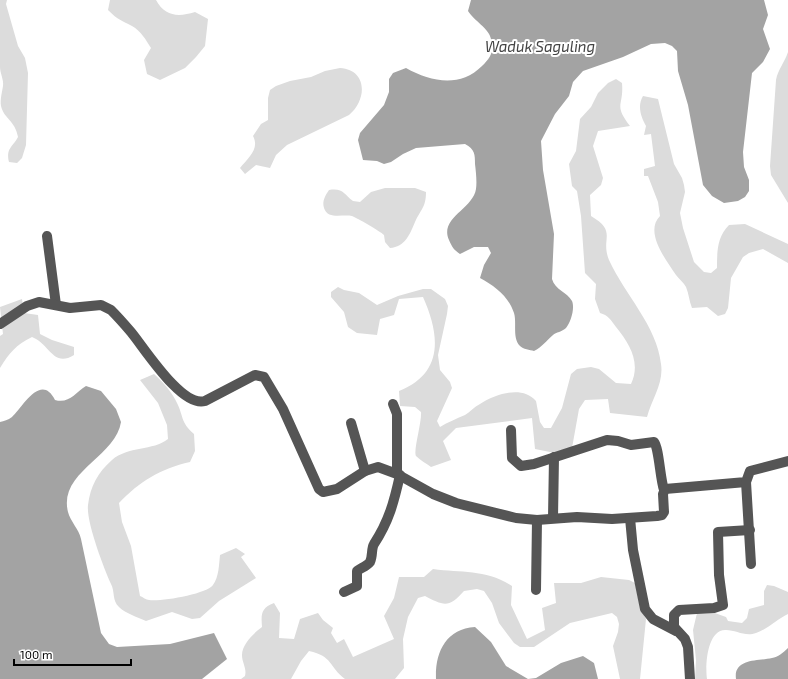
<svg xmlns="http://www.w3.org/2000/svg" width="788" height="679" viewBox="0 0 788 679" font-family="'Exo 2',sans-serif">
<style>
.green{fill:#dcdcdc}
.water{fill:#a3a3a3}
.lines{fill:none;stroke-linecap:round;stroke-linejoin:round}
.minor{stroke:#555;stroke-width:10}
.labels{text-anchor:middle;stroke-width:4;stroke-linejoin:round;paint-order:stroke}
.water-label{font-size:15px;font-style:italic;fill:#444;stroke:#fff}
</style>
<rect width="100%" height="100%" fill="#fff"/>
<g class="green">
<path d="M 0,0 L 7,0 L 6,4 L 18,46 L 25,58 L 28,73 L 26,145 L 22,158 L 17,163 L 9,162 C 6,148 12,148 18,137 C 15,120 4,119 1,106 C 0,99 2,93 3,86 C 4,80 0,73 0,67 C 0,45 0,22 0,0 Z"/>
<path d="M 110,0 L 156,0 C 165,17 179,17 195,12 L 208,19 L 205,46 L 196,57 L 185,68 L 160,80 L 147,74 L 144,60 L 151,48 C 146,40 141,31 132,26 C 121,20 118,20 108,10 Z"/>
<path d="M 788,52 L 788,203 L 771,175 L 770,166 L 776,80 C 778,69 785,62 788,52 Z"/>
<path d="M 340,68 C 368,70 367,100 349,115 L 287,145 L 276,155 L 270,168 L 256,165 L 245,174 L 240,168 C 248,158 260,149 253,136 L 261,124 L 268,120 L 268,98 L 270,90 L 276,86 L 290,81 L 311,77 L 325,71 Z"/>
<path d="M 616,79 L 622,83 C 624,107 613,104 630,126 L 598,131 L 593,146 L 603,178 L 601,185 L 590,195 L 591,216 C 618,232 600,238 609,260 C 625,295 657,326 661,364 C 664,383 652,399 647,417 L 610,413 L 608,399 L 585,400 L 579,409 L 572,448 L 555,453 L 535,449 L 532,418 L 456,428 L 443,441 L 451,460 L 431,467 C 427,464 420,460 416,456 C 413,451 422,422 421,412 L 415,407 L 400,406 L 399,391 C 444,373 440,335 423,297 L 399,299 L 394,315 L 380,319 L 377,335 L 357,333 L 348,327 L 344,312 L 331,297 L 331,292 L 338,287 L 344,290 L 359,293 L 377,305 L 398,296 L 423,289 L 431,289 L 445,299 L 448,306 L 447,314 L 438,355 L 440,370 L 450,382 L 452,388 L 437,421 L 440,427 C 448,422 456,419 465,415 C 470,412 474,407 480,404 C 496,394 522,385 536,401 L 540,422 L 544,428 L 551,428 L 562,408 L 571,374 L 577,369 L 591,367 L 599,369 L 616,383 L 631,384 C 641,363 630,344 616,327 C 611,320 608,315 600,313 L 595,299 L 596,284 L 585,273 L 581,216 L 577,191 L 572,186 L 569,164 L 576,151 L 580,119 L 591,107 L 598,93 L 608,83 Z"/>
<path d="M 643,96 L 658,99 L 674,164 L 682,178 L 684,185 L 685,192 L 680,213 L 683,228 L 694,262 L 704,272 L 711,273 L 717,268 C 717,252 717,237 729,225 L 745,224 L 788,244 L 788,263 L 763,249 L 749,253 L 743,257 L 731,278 L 728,308 L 725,314 L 718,316 L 707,307 L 692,308 C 689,301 689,294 686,287 C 684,283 679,279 676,275 C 666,260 644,232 660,216 L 658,202 L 648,176 L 644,176 L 644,169 L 655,166 L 651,134 L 644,135 L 646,126 C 641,117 637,106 643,96 Z"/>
<path d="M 385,188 L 415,188 L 426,192 C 426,207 421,209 415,222 C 410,234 405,247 390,248 L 385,242 L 384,235 C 380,231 357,218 352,216 C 342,214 328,220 324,208 C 322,201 325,196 329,190 C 344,188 343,194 353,201 L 360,202 L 371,192 Z"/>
<path d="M 22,299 L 24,313 L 38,315 L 40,334 L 52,340 L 74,347 L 74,355 C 53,368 50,344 32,337 C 16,345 9,353 0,368 L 0,336 L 3,334 L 0,307 Z"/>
<path d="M 154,374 C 163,382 171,391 176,401 C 184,416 180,422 194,434 L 195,451 L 190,462 C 160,469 140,481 119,503 L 122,522 L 131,546 L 140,596 C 143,597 146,600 149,600 C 160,602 207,594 213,585 C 219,577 219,564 220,555 L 236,548 L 245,554 L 241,557 L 256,578 L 219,601 L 200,618 L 192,619 L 172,612 L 146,621 C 137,617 125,613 119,607 C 112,601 115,591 111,584 C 104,568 86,522 88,505 C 90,487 98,472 112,460 C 128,446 153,451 168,439 L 167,425 L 158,403 L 140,380 Z"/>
<path d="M 433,569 C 462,573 486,569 512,586 L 511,605 L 527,639 L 545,630 L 542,608 L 556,603 L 554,583 L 581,583 L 601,577 L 629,580 L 635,583 L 640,608 L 646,619 L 640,679 L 620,679 L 613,646 L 618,632 L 619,624 L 617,617 L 612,613 L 570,623 L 534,647 L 520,647 L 514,643 L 499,623 L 492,603 L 484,591 L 477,589 L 464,591 C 449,608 444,606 425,596 L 418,598 L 408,617 L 403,639 L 404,668 L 395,679 L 345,679 C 329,667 333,656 309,651 L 301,661 L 291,679 L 241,679 L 245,676 C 247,668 242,663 242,655 C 242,644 254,633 262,627 C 261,614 261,608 274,603 L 280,613 L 279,638 L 294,639 L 300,619 L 318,613 L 323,620 L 333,628 L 331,633 L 337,643 L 344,639 L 353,657 L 394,639 L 384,616 L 394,598 L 399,577 L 424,577 Z"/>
<path d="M 767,585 L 774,586 L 788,592 L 788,614 C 777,619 768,629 756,633 C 745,637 736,630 726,630 C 707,629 705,666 707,679 L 695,679 L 696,660 L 693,630 L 697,613 L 712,612 L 726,617 L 728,621 L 742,623 L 747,618 L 749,609 L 764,605 L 764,591 Z"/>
</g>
<g class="water">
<path d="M 471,0 L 764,0 L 768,15 L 763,29 L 770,49 L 763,62 L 752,73 L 743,152 L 744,167 L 749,180 L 749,191 L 745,197 L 738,201 L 724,203 L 712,196 L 703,185 L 688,105 L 678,71 L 677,51 L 672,46 L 665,43 L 651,44 L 623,57 L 583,71 L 573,82 L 569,96 L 555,114 L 541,141 L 543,170 L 554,234 L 552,279 C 555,290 567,292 572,301 C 575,308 571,322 566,328 C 562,332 556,332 553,335 C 546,341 542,347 534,351 C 530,350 523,349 520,346 C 512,338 517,323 514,313 C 509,297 495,286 480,278 L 484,265 L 491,253 L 488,247 L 474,247 L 460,254 C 454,250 452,247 449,240 C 439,218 473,209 476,189 C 477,182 476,172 475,164 C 475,155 475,149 465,144 L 416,148 L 403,154 L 391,162 L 384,164 L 377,161 L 363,160 L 358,140 L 360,133 L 384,105 L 389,92 L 389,79 L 393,73 L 406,68 C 431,82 460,88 482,66 C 491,57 494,52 491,39 C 489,28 474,21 468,11 Z"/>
<path d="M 86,386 L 101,391 L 116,409 L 121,422 C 116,457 58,472 68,512 C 70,521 79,529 81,539 L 101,633 L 109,644 L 117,647 L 170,644 L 214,633 L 227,659 L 202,679 L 0,679 L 0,422 C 4,421 8,420 12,417 C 22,408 41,372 55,400 C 69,404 75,393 86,386 Z"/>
<path d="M 475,627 L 491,642 L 506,666 L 528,679 L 536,678 L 561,663 L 583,656 L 594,663 L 598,679 L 436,679 C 435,652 446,629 475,627 Z"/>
<path d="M 788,648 L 788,679 L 736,679 C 733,658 759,661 772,658 C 778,657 783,653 788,648 Z"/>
</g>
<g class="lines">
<g class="minor">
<polyline points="47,236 56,305"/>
<path d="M 0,324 L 27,306 L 39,302 L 70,308 L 101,305 L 111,310 C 118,317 125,325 131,332 C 145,349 182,408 205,401 L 255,375 L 264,377 L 283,409 L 319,489 L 323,492 L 337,489 L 365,471 L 378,467 L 397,474 L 433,494 L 456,503 L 516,518 L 537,520 L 577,517 L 612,519 L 657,516 L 662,515 L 664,512 L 663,494 L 665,489 L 746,482 L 750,471 L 788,461"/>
<polyline points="393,404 397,414 397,474"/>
<polyline points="351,423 365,471"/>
<path d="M 511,430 L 512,458 L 521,466 L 534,464 L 607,440 L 618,441 L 631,445 L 654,442 C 659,448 660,478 664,490"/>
<polyline points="746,482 751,564"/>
<polyline points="553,518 554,457"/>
<polyline points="630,518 633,550 645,609 653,619 676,631"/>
<polyline points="536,590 537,520"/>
<path d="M 344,592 L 357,586 L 357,571 C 361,568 367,566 370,562 C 373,556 371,549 374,544 C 389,521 394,502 400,475"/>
<polyline points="690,679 688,647 685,639 674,627 674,615 679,610 714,608 723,605 719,575 718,532 750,530"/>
</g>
</g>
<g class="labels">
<g class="water-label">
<text x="540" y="52">Waduk Saguling</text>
</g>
</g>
<path d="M14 659v6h117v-6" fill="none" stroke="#000000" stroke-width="2"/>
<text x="20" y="659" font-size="12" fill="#000000" stroke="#ffffff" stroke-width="3" paint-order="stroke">100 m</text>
</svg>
